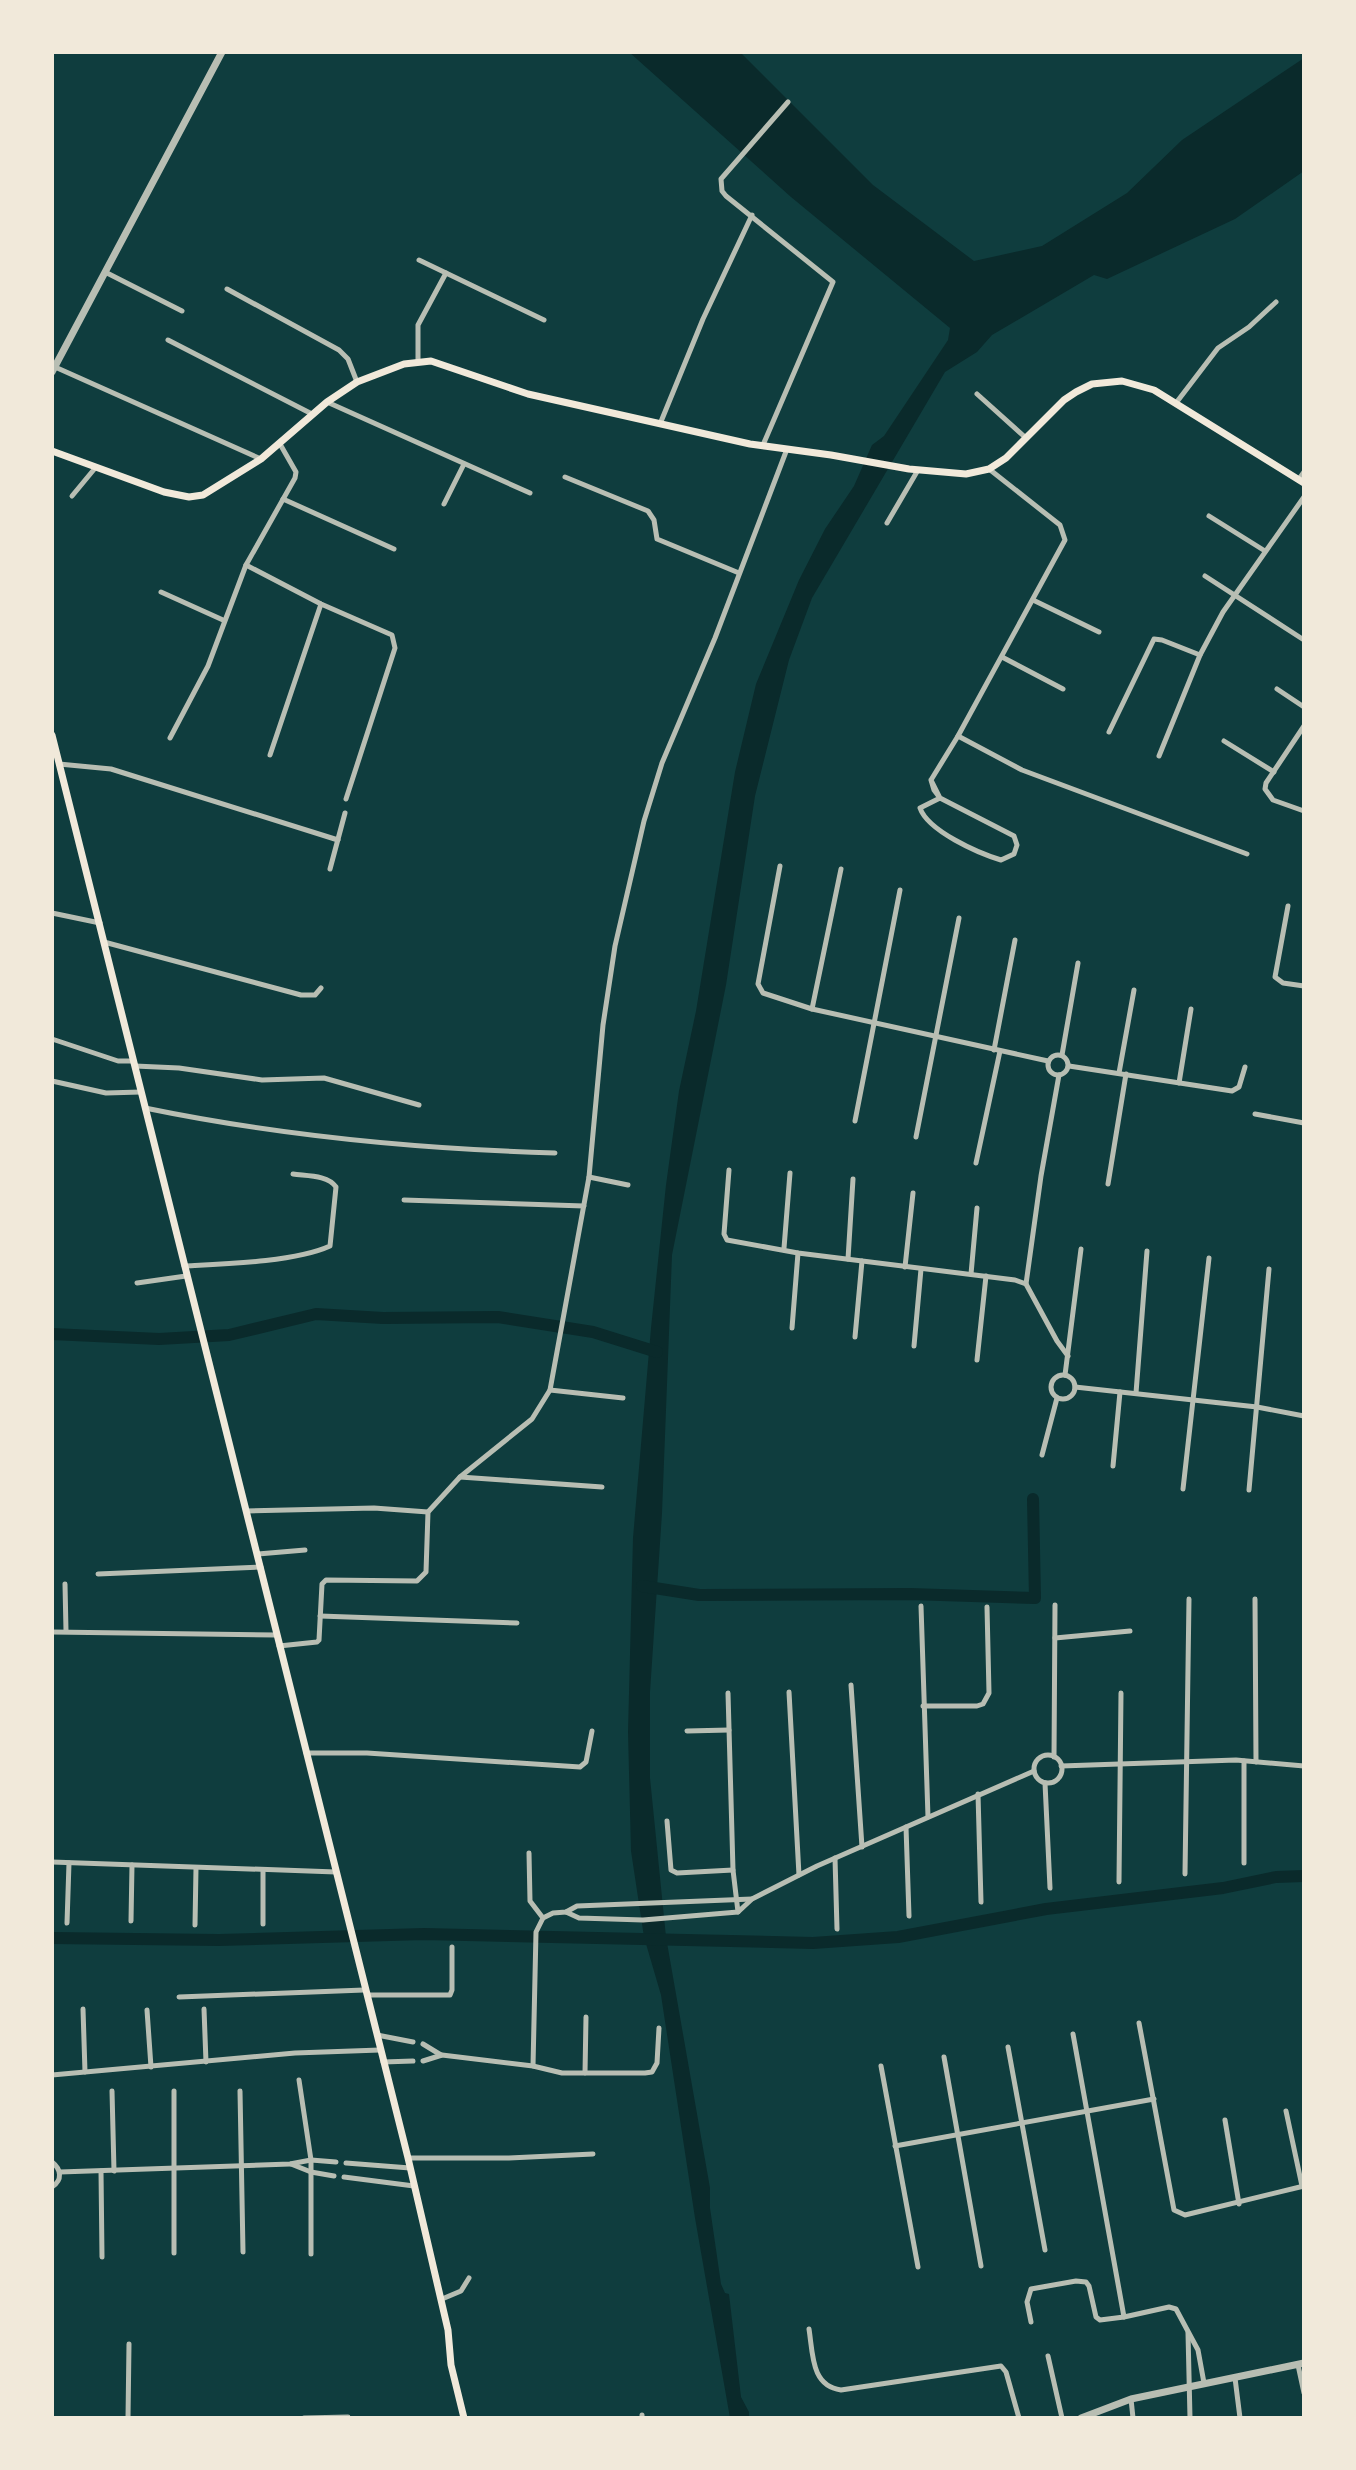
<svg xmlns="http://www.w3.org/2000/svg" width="1356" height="2470" viewBox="0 0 1356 2470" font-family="'Crimson Pro',serif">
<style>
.water{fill:#0a2a2b}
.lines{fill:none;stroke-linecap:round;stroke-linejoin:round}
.canal{stroke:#0a2a2b;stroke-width:12}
.minor{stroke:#b8beb3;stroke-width:5}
.tertiary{stroke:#b8beb3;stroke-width:7}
.secondary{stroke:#f1e9da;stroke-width:7}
</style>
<rect width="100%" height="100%" fill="#0f3d3e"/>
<polygon class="water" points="629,52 740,52 873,185 974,261 1042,246 1127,193 1182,140 1304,58 1304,171 1235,219 1107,279 1094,275 992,335 977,352 945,372 812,598 789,660 755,796 726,985 672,1255 662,1513 650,1692 650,1778 666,1937 710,2188 710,2208 721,2284 725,2293 729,2294 741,2397 749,2412 749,2418 730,2418 695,2218 661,1995 644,1937 631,1851 628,1732 633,1538 651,1328 666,1185 679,1091 696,1011 735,772 756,684 799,580 825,529 854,486 872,445 884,436 948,340 950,328 791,197"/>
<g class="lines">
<g class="canal">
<polyline points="52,1334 159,1339 229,1335 316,1314 383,1318 498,1317 593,1332 657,1352"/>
<polyline points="642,1586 699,1595 910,1594 1035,1598 1033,1499"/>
<polyline points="52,1938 219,1940 424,1934 813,1943 898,1937 1046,1909 1223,1888 1276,1877 1304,1876"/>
</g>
<g class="minor">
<polyline points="419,260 544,320"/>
<polyline points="105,272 182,311"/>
<polyline points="227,289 339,350 348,359 357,382"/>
<polyline points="168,340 312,414"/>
<polyline points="418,361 418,325 446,273"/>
<polyline points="55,367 261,459"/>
<polyline points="977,394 1026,438"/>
<polyline points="327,402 530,493"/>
<polyline points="1176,403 1218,348 1249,327 1276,302"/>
<polyline points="660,424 703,319 752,215"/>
<polyline points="763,445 833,282 726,196 722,191 721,179 788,102"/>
<polyline points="565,477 648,511 654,520 657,539 739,573"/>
<polyline points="1299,479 1304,472"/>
<polyline points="72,496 96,467"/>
<polyline points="283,499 394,549"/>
<polyline points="444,504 464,464"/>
<polyline points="1209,516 1265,551"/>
<polyline points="887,523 918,470"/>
<polyline points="246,565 321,604 392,635 395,648 346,799"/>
<polyline points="1205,576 1304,640"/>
<polyline points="161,592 223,620"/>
<polyline points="1033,600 1099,632"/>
<polyline points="1002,657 1063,689"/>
<polyline points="1277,689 1304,707"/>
<polyline points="1304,726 1266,783 1265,789 1273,800 1304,811"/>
<polyline points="1109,732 1154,639 1162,640 1200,655"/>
<polyline points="958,736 1022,770 1247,854"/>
<polyline points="170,738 208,666 246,565 295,478 296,472 280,444"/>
<polyline points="1224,741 1274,772"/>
<polyline points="270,755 321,604"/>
<polyline points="1159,756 1200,655 1223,612 1304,497"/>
<polyline points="59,764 111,769 338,840"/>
<path d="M 931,780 L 934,790 L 940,798 L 1014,836 L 1017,845 L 1014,854 L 1001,860 C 978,853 928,831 920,808 L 940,798 L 931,780 L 958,736 L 1065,540 L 1060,525 L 989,469"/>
<polyline points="780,866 758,984 763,993 812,1009 1048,1061"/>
<polyline points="330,869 345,813"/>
<polyline points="1288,906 1275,977 1283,983 1304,986"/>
<polyline points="52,913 100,923"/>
<polyline points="104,942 301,995 315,995 321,988"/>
<polyline points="812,1009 841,869"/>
<polyline points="52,1039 118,1061 134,1061"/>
<polyline points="994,1050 1015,940"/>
<circle cx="1058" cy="1065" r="10"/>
<polyline points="1062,1055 1078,963"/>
<polyline points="135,1066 179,1068 262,1080 324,1078 419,1105"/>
<polyline points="1069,1066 1232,1091 1239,1087 1245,1067"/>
<polyline points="1119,1073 1134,990"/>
<polyline points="52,1081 106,1093 141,1092"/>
<polyline points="1179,1083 1191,1009"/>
<path d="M 145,1108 C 281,1136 416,1149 555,1153"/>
<polyline points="1255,1114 1304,1123"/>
<polyline points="855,1121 900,890"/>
<polyline points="916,1137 959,918"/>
<polyline points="976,1163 1000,1051"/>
<polyline points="729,1170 724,1234 727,1240 798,1253 1015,1280 1026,1284 1057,1341 1068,1356"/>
<polyline points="589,1177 628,1185"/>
<polyline points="1108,1184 1126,1074"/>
<polyline points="404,1200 584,1206"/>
<polyline points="784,1248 790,1173"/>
<polyline points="848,1259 853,1179"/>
<path d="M 184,1266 C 224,1264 295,1262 330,1246 L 336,1187 C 328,1175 307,1176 293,1174"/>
<polyline points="905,1267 913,1193"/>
<polyline points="971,1274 977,1208"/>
<polyline points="137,1283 186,1276"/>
<polyline points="1026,1284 1041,1176 1059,1075"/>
<polyline points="792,1328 798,1253"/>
<polyline points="855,1337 862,1261"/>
<polyline points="914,1346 921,1269"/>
<polyline points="977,1360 986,1276"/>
<circle cx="1063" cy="1387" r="12"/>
<polyline points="1065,1375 1081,1249"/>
<polyline points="1075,1387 1257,1407 1304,1416"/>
<polyline points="550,1390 623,1398"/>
<polyline points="1136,1393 1147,1251"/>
<polyline points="1042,1455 1057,1398"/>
<polyline points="1113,1466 1120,1392"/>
<polyline points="460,1477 602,1487"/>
<polyline points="1183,1489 1209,1258"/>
<polyline points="1249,1490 1269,1269"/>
<polyline points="246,1511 374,1508 428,1512"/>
<polyline points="258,1554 305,1550"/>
<polyline points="98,1574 261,1567"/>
<polyline points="65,1584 66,1631"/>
<polyline points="1255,1599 1256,1762"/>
<polyline points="921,1606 928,1817"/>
<polyline points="320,1616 517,1623"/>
<polyline points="52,1632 276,1635"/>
<polyline points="1055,1638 1130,1631"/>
<polyline points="279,1646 317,1642 319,1640 322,1584 326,1580 417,1581 426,1572 428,1512 460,1477 532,1419 550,1390 589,1177 603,1025 615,946 644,821 662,763 715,638 787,449"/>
<polyline points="851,1685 862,1847"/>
<polyline points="789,1692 799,1875"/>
<polyline points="728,1693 733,1870 738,1912"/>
<polyline points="923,1706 977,1706 983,1704 989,1693 987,1607"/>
<polyline points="687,1731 729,1730"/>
<polyline points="306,1753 367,1753 580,1767 586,1762 592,1731"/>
<circle cx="1048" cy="1769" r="14"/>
<polyline points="1054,1757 1055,1605"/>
<polyline points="1061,1766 1236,1760 1304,1766"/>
<polyline points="1045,1783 1050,1888"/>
<polyline points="978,1794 981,1902"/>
<polyline points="667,1821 671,1870 677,1873 733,1870"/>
<polyline points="906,1827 909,1916"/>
<polyline points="529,1853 530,1901 543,1918"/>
<polyline points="835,1858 837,1929"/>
<polyline points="52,1862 336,1872"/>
<polyline points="1244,1863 1244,1761"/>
<polyline points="1185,1874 1189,1599"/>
<polyline points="1119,1882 1121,1693"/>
<polyline points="566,1912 579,1918 643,1920 738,1912 752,1899 817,1866 1034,1771"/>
<polyline points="131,1921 132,1865"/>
<polyline points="67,1923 69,1863"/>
<polyline points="263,1924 263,1870"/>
<polyline points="195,1925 196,1868"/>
<polyline points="368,1995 450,1995 452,1990 452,1947"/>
<polyline points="179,1997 364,1990"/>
<polyline points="83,2009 85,2072"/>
<polyline points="204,2009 206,2062"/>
<polyline points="147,2010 151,2067"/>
<polyline points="1139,2023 1174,2210 1185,2215 1304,2186"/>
<polyline points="1073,2034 1124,2317 1169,2307 1176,2309 1198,2350 1204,2383"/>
<polyline points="377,2035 413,2042"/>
<polyline points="423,2044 441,2055"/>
<polyline points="1008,2047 1045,2250"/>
<polyline points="944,2057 981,2266"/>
<polyline points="423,2061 442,2055 533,2066 562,2073 645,2073 652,2072 657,2063 659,2028"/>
<polyline points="383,2062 413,2061"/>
<polyline points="533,2066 536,1932 543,1918 553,1913 566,1912 577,1906 752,1899"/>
<polyline points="881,2066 918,2267"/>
<polyline points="585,2073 586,2017"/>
<polyline points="52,2075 295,2053 380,2050"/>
<polyline points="299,2080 311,2160 311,2254"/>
<polyline points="112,2091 114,2171"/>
<polyline points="174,2091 174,2253"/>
<polyline points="240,2091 243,2252"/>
<polyline points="1286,2111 1302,2186"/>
<polyline points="1225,2120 1239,2204"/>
<polyline points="895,2146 1154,2099"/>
<polyline points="408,2158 509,2158 593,2154"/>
<path d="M 52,2162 C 61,2169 63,2180 52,2187"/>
<polyline points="346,2163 410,2168"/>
<polyline points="291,2164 311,2172 334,2176"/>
<polyline points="101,2171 102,2257"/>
<polyline points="60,2172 290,2164 311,2160 336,2162"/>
<polyline points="344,2177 414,2186"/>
<polyline points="442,2299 461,2291 469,2278"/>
<polyline points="1031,2322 1027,2302 1031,2289 1076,2281 1086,2282 1089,2286 1096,2317 1100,2320 1124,2317"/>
<path d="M 809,2329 C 813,2354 811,2386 841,2390 L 1001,2366 L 1006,2372 L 1019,2418"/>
<polyline points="1188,2333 1190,2418"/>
<polyline points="1048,2356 1062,2418"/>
<polyline points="1298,2365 1304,2393"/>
<polyline points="1235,2378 1240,2418"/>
<polyline points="1131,2399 1133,2418"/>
<polyline points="642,2415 642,2418"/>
<polyline points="128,2418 129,2344"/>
<polyline points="304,2418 348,2417"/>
</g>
<g class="tertiary">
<polyline points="52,372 222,52"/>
<polyline points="1081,2418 1131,2399 1304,2363"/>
</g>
<g class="secondary">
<polyline points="52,451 164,492 189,497 203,495 261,459 327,402 357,382 404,364 431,361 528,394 750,444 831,455 909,469 966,474 989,469 1006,458 1064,400 1076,392 1092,384 1122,381 1154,390 1304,483"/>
<polyline points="52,735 408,2158 448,2330 451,2365 464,2418"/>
</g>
</g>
<rect width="1356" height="2470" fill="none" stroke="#f1e9da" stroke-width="108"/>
</svg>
